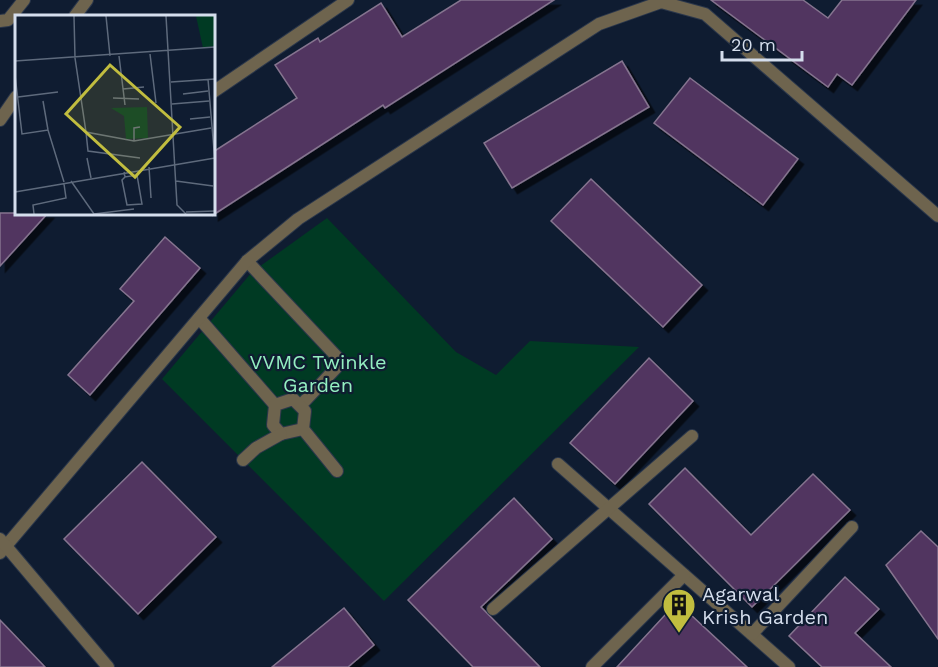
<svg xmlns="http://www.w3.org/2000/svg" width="938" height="667" viewBox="0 0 938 667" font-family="'Work Sans',sans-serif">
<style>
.green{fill:#003a23}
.building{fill:#513560;stroke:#85748f;stroke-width:1.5;filter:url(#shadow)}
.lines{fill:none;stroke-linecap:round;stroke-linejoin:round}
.service-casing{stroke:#2b374b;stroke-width:14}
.pedestrian-casing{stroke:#2b374b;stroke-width:14}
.minor-casing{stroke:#2b374b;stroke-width:14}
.tertiary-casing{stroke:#2b374b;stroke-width:14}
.service{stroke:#6e644e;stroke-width:12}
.pedestrian{stroke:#6e644e;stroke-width:12}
.minor{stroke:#6e644e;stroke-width:12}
.tertiary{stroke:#6e644e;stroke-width:12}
.labels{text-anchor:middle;stroke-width:4.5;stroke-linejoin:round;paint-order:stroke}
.park-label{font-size:20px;fill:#94efc1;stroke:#0f1c31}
.poi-label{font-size:20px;fill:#d5deed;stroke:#0f1c31;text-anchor:start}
.inset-road{fill:none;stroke:#5e6a7c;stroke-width:1.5}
.view{fill:#c1bd3f;fill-opacity:0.15;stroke:#c1bd3f;stroke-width:3}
.inset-edge{fill:none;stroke:#d5deed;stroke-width:3}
</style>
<defs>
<filter id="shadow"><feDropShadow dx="5.5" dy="5.5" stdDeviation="0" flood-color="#0009"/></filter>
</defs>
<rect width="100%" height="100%" fill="#0f1c31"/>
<polygon class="green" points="327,218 456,352 496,375 530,341 639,347 384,601 162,379 252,272"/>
<g class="building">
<polygon points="461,0 554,0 385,108 383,105 213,215 213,152 297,98 275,65 318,38 320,42 381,3 402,37"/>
<polygon points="711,0 803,0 828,18 842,0 916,0 852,85 837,74 828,87"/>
<polygon points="622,61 649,107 512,188 484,143"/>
<polygon points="690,78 798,159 763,205 654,123"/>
<polygon points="591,179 702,285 663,327 551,221"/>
<polygon points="0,213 48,213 0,266"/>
<polygon points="165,237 200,268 90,395 68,375 134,301 120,289"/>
<polygon points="649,358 693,401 615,484 570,443"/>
<polygon points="142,462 216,537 138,614 64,539"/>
<polygon points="685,468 751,535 813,474 850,510 752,607 649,504"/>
<polygon points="514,498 552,539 481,607 540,667 473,667 408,600"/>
<polygon points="921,531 938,547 938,639 886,565"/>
<polygon points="845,577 879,609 855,633 891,667 822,667 789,636"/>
<polygon points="677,602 747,667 617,667"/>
<polygon points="344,608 374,645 348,667 272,667"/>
<polygon points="0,620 45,667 0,667"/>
</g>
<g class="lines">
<g class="service-casing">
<polyline id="service" points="213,92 348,0"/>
</g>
<g class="pedestrian-casing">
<g id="pedestrian">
<polyline points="247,261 338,358 336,368 301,405"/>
<polyline points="199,318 275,405"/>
<polyline points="303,429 281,434 273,425 275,405 293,399 305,411 303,429 337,471"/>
<polyline points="243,460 256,448 281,434"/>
</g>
</g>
<g class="minor-casing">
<g id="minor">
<polyline points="0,21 8,20 24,0"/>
<polyline points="558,464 789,667"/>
<polyline points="0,553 247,261 298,219 599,24 661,2 705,14 938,216"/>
<polyline points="493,609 692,436"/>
<polyline points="752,634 852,527"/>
<polyline points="592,667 684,575"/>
</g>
</g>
<g class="tertiary-casing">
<g id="tertiary">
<polyline points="75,16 87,0"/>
<polyline points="0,120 16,97"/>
<polyline points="0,539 108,667"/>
</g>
</g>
<use href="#service" class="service"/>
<use href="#pedestrian" class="pedestrian"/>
<use href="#minor" class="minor"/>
<use href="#tertiary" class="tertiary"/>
</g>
<defs>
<g id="building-pin" transform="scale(1.725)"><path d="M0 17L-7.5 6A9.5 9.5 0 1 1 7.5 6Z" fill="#c1bd3f" stroke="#0f1c31"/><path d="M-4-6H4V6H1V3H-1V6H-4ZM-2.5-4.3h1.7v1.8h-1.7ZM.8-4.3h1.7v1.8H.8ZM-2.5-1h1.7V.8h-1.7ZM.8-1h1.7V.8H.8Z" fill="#111"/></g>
</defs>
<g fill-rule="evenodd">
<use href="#building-pin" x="679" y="605"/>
</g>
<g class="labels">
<g class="park-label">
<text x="318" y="369">VVMC Twinkle<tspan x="318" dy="23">Garden</tspan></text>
</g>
<g class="poi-label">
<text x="702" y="601">Agarwal<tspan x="702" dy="23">Krish Garden</tspan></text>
</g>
</g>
<g transform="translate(15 15)">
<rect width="200" height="200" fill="#0f1c31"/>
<path d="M 181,1 L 199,1 L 199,31 L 188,33 ZM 132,92 L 133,123 L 111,124 L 109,101 L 96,93 Z" fill="#003a23"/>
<path class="inset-road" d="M 59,1 L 60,43 L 71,117 L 119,126 L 196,113M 91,1 L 95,41M 151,1 L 162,190 L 171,199M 135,39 L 141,88M 104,41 L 110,90M 0,46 L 200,32M 0,60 L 7,119 L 33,115 L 49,167M 193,64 L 200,147M 156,67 L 200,64M 108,74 L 129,72M 168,79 L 193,76M 3,82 L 43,77M 98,83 L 124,84M 28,86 L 33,115M 157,89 L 194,86M 175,104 L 195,102M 71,117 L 73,136 L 125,143M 119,126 L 119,113 L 125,112M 72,143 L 76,163M 134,152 L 136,183M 109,157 L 110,162 L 122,160 L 127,189 L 112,190 L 107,165 L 110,162M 56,166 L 79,199 L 119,194M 161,166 L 198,171M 0,177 L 200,143M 171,197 L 200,196M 19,199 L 18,190 L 51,183 L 49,169"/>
<path class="view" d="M 95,50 L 165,112 L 120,162 L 51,99 Z"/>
<rect width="200" height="200" class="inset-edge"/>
</g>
<path d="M722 51v9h80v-9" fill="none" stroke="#d5deed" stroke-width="3"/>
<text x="731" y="51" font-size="18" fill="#d5deed" stroke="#0f1c31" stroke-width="4.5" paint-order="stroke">20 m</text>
</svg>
